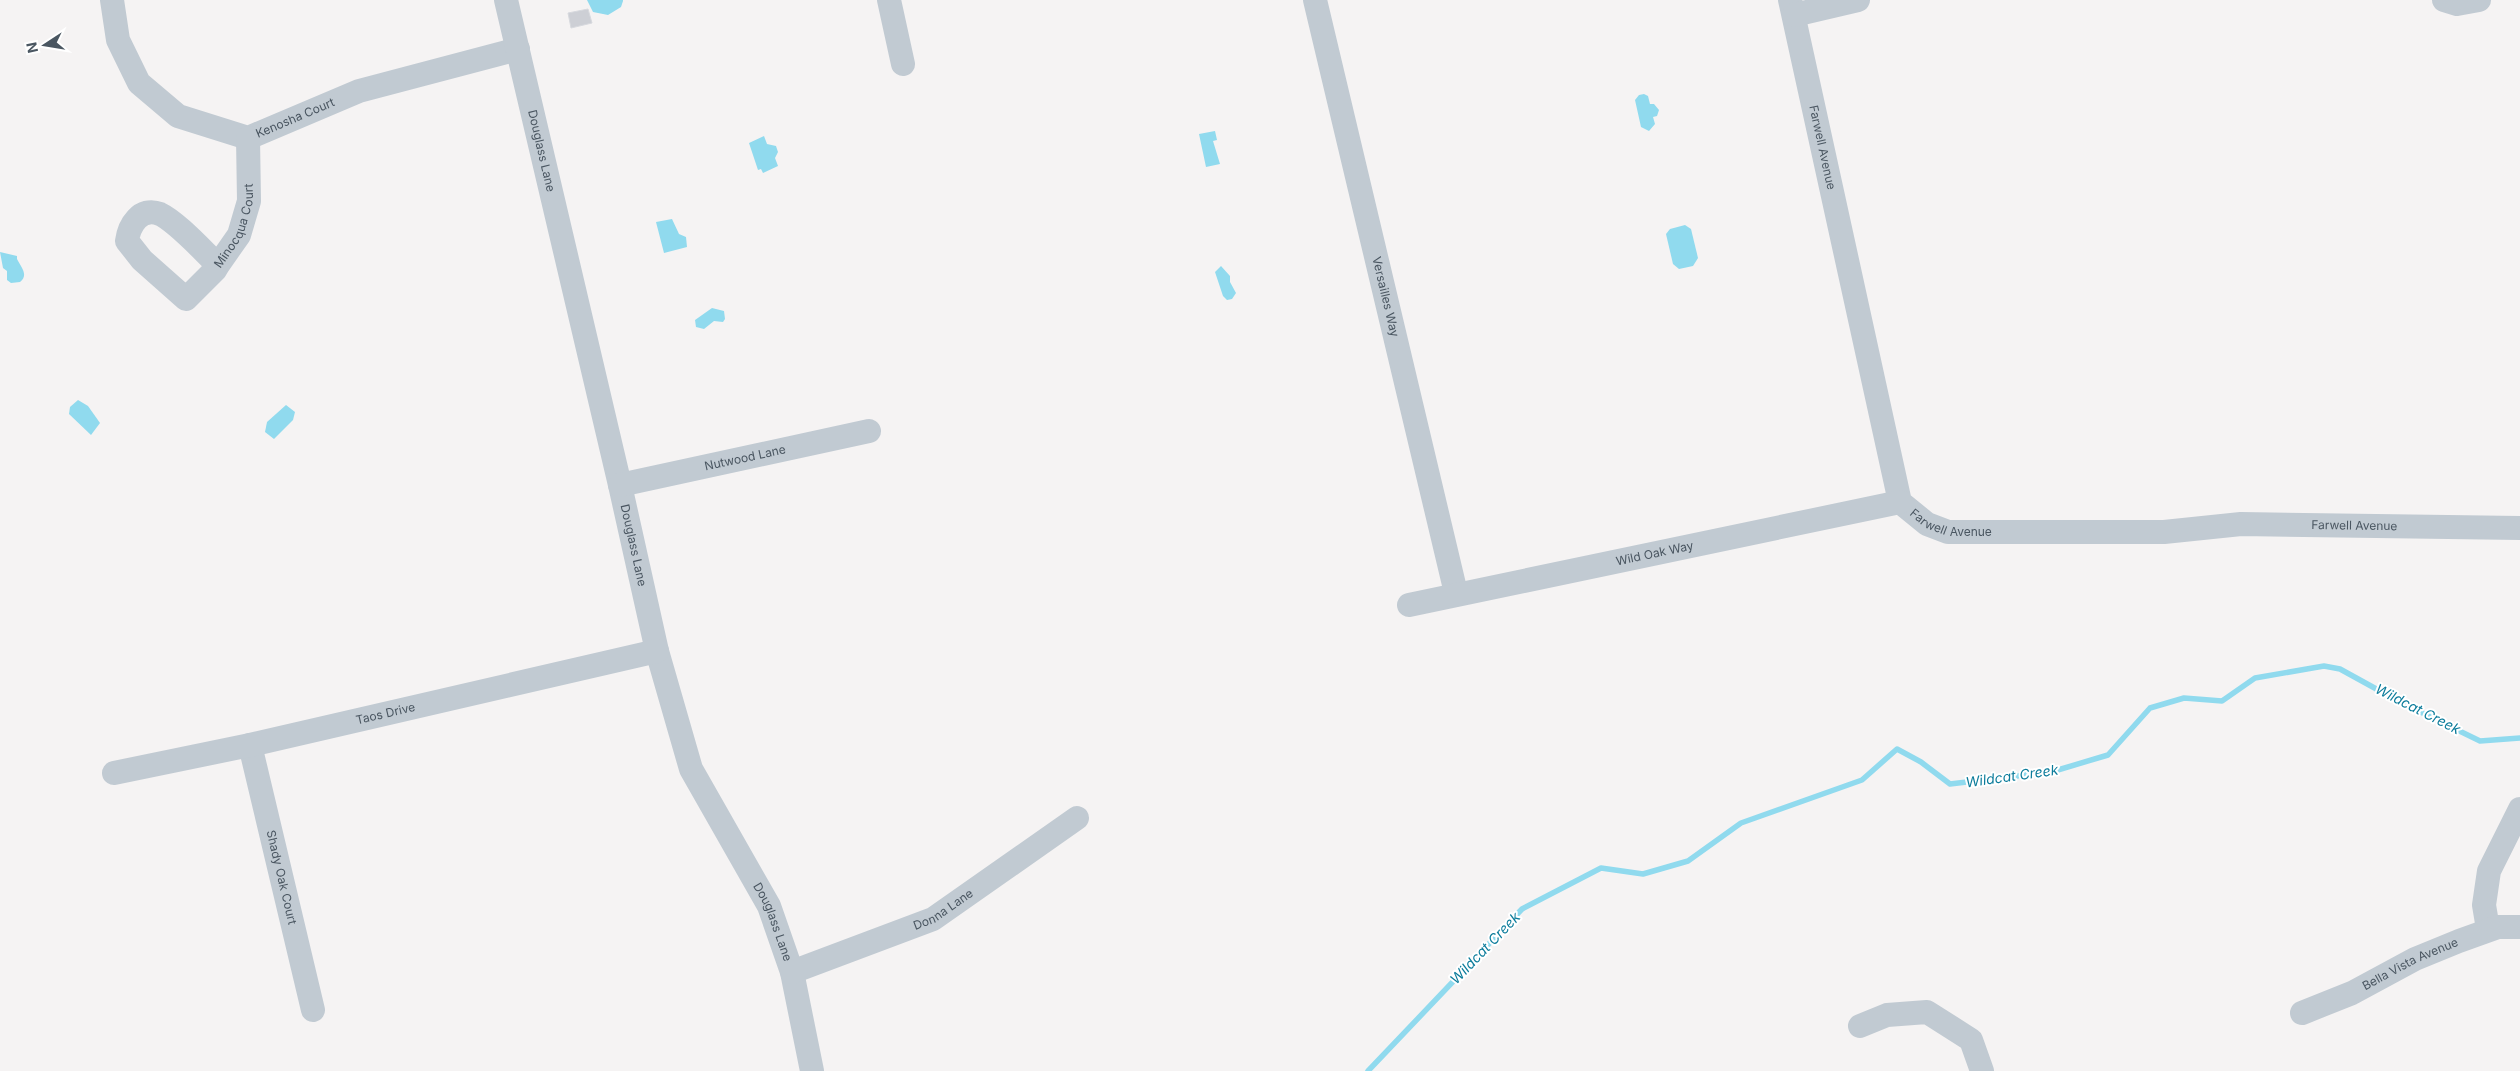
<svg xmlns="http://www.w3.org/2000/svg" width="2520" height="1071" viewBox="0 0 2520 1071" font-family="Inter,sans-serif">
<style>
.water{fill:#90daee}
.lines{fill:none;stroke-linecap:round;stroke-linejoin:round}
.stream{stroke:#90daee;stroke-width:5.5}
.building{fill:#cdcfd5;stroke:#d7d9de}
.minor{stroke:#c1cad2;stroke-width:24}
.labels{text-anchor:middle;stroke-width:4;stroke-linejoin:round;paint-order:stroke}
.street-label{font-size:12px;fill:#4a5661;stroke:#fff}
.water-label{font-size:14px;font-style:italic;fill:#0c7c9b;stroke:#fff}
</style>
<rect width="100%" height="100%" fill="#f5f3f3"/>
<g class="water">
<polygon points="587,0 623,0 623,1 621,7 608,15 593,12"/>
<polygon points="1644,94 1648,96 1650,104 1654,104 1659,110 1657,116 1653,117 1655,124 1649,131 1641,127 1635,100 1639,95"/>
<polygon points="1215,131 1217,140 1213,141 1220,164 1206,167 1199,134"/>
<polygon points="764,136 767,144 776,146 778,152 775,158 778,166 763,173 761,169 758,170 749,143"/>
<polygon points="672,219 679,234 686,237 687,247 664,253 656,222"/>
<polygon points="1685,225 1691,229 1698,258 1693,266 1679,269 1673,264 1666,234 1670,229"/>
<path d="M 0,252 L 17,256 L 17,259 C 21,267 29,275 20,282 L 11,283 L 7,280 L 7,271 L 3,268 Z"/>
<polygon points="1221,266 1230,276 1230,282 1236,293 1232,299 1227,300 1223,296 1215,272"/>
<polygon points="712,308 724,311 725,319 723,322 714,321 704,329 696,327 695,320"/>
<polygon points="78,400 88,406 100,423 91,435 69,414 70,407"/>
<polygon points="286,405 295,412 293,420 274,439 265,432 267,422"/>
</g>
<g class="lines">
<polyline class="stream" points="1368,1071 1522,909 1601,868 1643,874 1688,861 1741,823 1862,780 1897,749 1921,762 1950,784 2051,772 2108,755 2150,708 2184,698 2222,701 2255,678 2324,666 2340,669 2400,702 2480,741 2520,738"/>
</g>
<polygon class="building" points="588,9 592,23 571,28 568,13"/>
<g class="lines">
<g class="minor">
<path id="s1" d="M 112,0 L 118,40 L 139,83 L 178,116 L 248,138 L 359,91 L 518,49"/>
<path id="s2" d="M 506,0 L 620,485 L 657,651 L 691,769 L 769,906 L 792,972 L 812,1071"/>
<polyline points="889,0 903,64"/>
<path id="s3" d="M 1315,0 L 1456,593"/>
<path id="s4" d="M 1790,0 L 1900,502 L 1927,524 L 1948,532 L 2164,532 L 2241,524 L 2520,528"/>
<polyline points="2444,0 2457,4 2479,0"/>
<polyline points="1794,15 1858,0"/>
<path id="s5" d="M 218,265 C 204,252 177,222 160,214 C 140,206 129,226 127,241 L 142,260 L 186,299 L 215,270 L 218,265 L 239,235 L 249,201 L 248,138"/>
<path id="s6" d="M 620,485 L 869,431"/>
<path id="s7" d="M 1409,605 L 1900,502"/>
<path id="s8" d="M 250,745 L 313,1010"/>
<path id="s9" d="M 114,773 L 250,745 L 657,651"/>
<polyline points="2488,929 2484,905 2489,871 2520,809"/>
<path id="s10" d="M 792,972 L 933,919 L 1077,818"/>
<path id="s11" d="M 2302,1013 L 2352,993 L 2415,959 L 2459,941 L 2498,927 L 2520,927"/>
<polyline points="1860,1026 1887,1015 1927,1012 1971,1040 1982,1071"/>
</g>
</g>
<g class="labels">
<g class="street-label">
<text dy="4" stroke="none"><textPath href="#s1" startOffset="264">Kenosha Court</textPath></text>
<text dy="4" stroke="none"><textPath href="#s4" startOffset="151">Farwell Avenue</textPath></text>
<text dy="4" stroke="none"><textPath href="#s2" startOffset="155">Douglass Lane</textPath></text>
<text dy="4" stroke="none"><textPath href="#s5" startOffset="301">Minocqua Court</textPath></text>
<text dy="4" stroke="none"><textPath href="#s3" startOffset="305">Versailles Way</textPath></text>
<text dy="4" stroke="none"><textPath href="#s6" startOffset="128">Nutwood Lane</textPath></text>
<text dy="4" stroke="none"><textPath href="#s4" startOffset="572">Farwell Avenue</textPath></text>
<text dy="4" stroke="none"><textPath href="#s4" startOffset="978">Farwell Avenue</textPath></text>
<text dy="4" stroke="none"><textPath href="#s2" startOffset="560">Douglass Lane</textPath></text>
<text dy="4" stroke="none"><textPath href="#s7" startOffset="251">Wild Oak Way</textPath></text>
<text dy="4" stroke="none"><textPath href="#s9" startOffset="278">Taos Drive</textPath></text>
<text dy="4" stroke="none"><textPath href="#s8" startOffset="136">Shady Oak Court</textPath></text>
<text dy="4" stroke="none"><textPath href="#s10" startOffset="164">Donna Lane</textPath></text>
<text dy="4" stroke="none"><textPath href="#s2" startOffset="965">Douglass Lane</textPath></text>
<text dy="4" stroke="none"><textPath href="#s11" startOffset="119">Bella Vista Avenue</textPath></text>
</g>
<g class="water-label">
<text transform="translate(2418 709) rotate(27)" y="5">Wildcat Creek</text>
<text transform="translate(2012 776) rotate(-8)" y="5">Wildcat Creek</text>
<text transform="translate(1485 948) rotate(-46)" y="5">Wildcat Creek</text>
</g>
</g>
<g transform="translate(45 45) rotate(258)" stroke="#ffffff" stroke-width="4" paint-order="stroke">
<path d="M0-4L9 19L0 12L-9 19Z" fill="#4a5661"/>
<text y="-8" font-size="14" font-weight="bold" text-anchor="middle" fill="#4a5661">N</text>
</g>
</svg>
